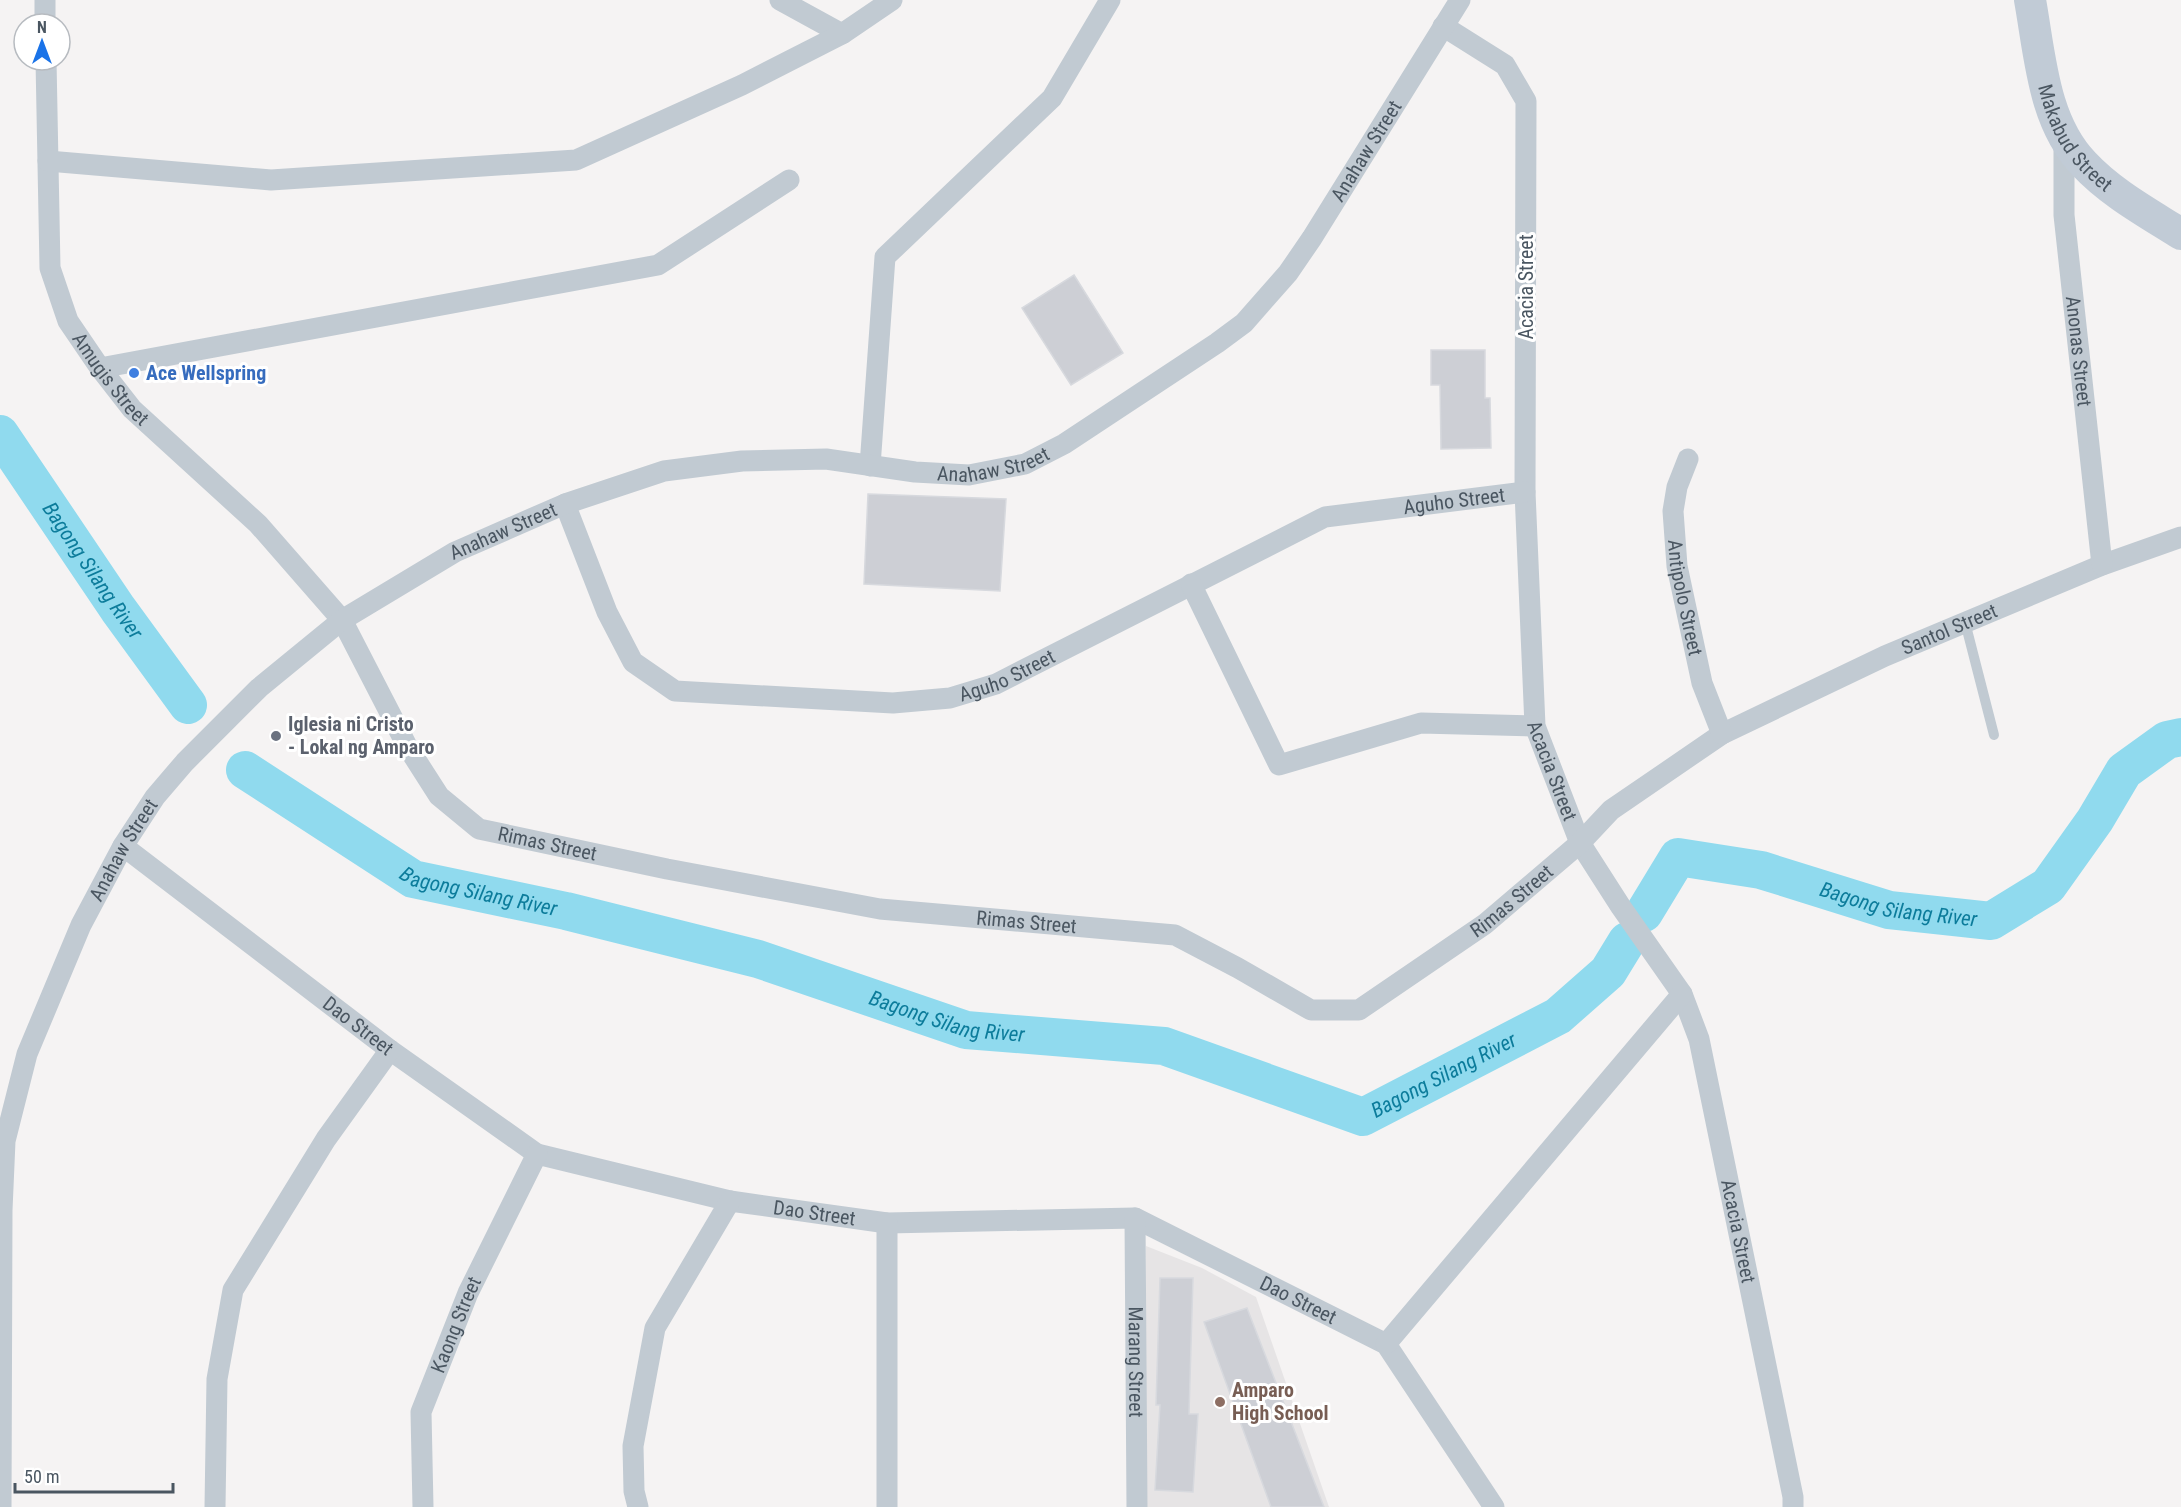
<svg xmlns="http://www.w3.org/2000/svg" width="2181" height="1507" viewBox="0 0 2181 1507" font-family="'Roboto Condensed',sans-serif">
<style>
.education{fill:#e6e4e5}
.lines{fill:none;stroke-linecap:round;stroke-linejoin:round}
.river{stroke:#90daee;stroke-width:38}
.building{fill:#cdcfd5;stroke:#d7d9de;stroke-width:1.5}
.lane{stroke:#c1cad2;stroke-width:10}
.street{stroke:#c1cad2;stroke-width:21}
.secondary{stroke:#c1cbd6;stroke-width:32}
.shop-dot{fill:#3f7fe0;stroke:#fff;stroke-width:2}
.worship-dot{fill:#6b7280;stroke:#fff;stroke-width:2}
.education-dot{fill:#8d6e63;stroke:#fff;stroke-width:2}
.labels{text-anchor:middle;stroke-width:6;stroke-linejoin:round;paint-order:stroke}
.street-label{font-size:20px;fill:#4a5661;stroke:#fff}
.shop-label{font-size:20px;font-weight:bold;fill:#366cbe;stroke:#fff;text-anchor:start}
.worship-label{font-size:20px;font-weight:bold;fill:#5b616d;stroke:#fff;text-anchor:start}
.education-label{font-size:20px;font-weight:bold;fill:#785e54;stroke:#fff;text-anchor:start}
.water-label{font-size:21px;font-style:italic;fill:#0c7c9b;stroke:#fff}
</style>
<rect width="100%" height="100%" fill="#f5f3f3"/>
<polygon class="education" points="1146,1246 1202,1268 1256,1297 1329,1507 1146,1507"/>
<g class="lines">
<g class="river">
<path id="s1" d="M 0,434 L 118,609 L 188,705"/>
<path id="s2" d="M 245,770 L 413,879 L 566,911 L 758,959 L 966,1030 L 1164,1046 L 1363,1117 L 1558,1016 L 1608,972 L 1627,941"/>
<path id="s3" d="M 1644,913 L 1678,857 L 1761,870 L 1889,910 L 1991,921 L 2048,886 L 2095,820 L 2124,771 L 2167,740 L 2181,737"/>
</g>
</g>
<g class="building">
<polygon points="1074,275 1123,353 1071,385 1022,308"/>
<polygon points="1431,350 1485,350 1485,398 1490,398 1491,448 1441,449 1440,385 1431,385"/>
<polygon points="868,494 1006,499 1000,591 864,584"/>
<polygon points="1160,1278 1193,1278 1189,1414 1198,1414 1193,1492 1155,1490 1160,1405 1156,1405"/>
<polygon points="1247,1308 1324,1507 1271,1507 1204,1322"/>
</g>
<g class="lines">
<polyline class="lane" points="1965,622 1994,735"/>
<g class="street">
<polyline points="45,0 45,24"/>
<polyline points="780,0 842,34"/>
<path id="s4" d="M 1443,26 L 1505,65 L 1526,101 L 1525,492 L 1535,726 L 1580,843 L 1621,907 L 1682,994 L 1699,1039 L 1793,1497 L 1793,1507"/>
<path id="s5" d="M 46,60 L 50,268 L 68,321 L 100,368 L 132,409 L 258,524 L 342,620 L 407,746 L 439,796 L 479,829 L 667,869 L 880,909 L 1175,935 L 1238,968 L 1311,1010 L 1359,1010 L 1485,924 L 1580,843 L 1611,810 L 1722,734 L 1885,656 L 2102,565 L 2181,537"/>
<path id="s6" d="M 2064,138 L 2064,215 L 2102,565"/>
<polyline points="48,161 271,180 576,160 742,85 842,34 892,0"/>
<polyline points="100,368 658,265 789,180"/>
<path id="s7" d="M 1688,459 L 1677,487 L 1673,511 L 1677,566 L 1702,683 L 1722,734"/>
<polyline points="870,466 885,257 1052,98 1110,0"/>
<path id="s8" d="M 565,504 L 607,612 L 633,662 L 675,691 L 893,703 L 950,698 L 996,684 L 1325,517 L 1525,492"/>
<polyline points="1191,584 1279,765 1421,723 1535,726"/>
<path id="s9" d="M 123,846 L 390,1050 L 537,1154 L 730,1201 L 887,1223 L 1135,1218 L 1386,1344 L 1494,1507"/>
<path id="s10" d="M 1135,1218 L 1137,1507"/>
<polyline points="887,1223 887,1507"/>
<polyline points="1386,1344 1682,994"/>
<path id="s11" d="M 1,1507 L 2,1210 L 5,1141 L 27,1054 L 81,925 L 123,846 L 155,797 L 185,762 L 259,688 L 342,620 L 455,552 L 565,504 L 664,471 L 742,461 L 826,459 L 915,472 L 969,475 L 1025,464 L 1064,444 L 1217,343 L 1244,323 L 1288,273 L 1312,238 L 1460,0"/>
<polyline points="215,1507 217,1379 233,1290 326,1139 390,1050"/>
<path id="s12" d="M 423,1507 L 421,1412 L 468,1293 L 537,1154"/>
<polyline points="638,1507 634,1491 633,1446 655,1328 730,1201"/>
</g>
<path class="secondary" id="s13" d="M 2030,0 C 2040,55 2043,122 2084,164 C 2111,193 2148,213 2181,234"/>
</g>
<circle class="shop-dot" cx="134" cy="373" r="6"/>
<circle class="worship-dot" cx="276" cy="736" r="6"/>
<circle class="education-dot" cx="1220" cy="1402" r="6"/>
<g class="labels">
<g class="street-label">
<text dy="7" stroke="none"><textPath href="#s13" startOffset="148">Makabud Street</textPath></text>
<text dy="7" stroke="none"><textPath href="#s11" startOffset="2194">Anahaw Street</textPath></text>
<text transform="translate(1526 287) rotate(-90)" y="7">Acacia Street</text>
<text dy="7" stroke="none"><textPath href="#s6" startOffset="214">Anonas Street</textPath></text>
<text dy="7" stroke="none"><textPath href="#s5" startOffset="336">Amugis Street</textPath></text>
<text dy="7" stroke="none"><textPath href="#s11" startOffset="1690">Anahaw Street</textPath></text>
<text dy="7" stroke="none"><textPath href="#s8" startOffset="1046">Aguho Street</textPath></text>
<text dy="7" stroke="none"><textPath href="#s11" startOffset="1186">Anahaw Street</textPath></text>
<text dy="7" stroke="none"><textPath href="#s7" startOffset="142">Antipolo Street</textPath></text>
<text dy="7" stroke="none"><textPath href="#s5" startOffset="2540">Santol Street</textPath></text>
<text dy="7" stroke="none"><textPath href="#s8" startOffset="560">Aguho Street</textPath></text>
<text dy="7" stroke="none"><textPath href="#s4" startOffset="788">Acacia Street</textPath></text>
<text dy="7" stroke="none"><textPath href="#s5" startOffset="994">Rimas Street</textPath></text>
<text dy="7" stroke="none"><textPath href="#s11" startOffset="682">Anahaw Street</textPath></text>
<text dy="7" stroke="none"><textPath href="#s5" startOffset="2020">Rimas Street</textPath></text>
<text dy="7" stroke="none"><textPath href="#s5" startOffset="1480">Rimas Street</textPath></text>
<text dy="7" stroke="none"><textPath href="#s9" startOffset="296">Dao Street</textPath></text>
<text dy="7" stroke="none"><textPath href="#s9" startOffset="800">Dao Street</textPath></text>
<text dy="7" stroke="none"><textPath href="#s4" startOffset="1292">Acacia Street</textPath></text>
<text dy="7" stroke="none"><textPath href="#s9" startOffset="1304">Dao Street</textPath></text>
<text dy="7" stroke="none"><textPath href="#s12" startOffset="189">Kaong Street</textPath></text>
<text dy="7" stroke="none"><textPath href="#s10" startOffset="144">Marang Street</textPath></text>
</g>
<g class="shop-label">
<text x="146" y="380">Ace Wellspring</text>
</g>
<g class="worship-label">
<text x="288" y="731">Iglesia ni Cristo<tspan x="288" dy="23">- Lokal ng Amparo</tspan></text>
</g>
<g class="education-label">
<text x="1232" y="1397">Amparo<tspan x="1232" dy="23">High School</tspan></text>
</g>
<g class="water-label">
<text dy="7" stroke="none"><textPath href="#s1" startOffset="165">Bagong Silang River</textPath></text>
<text dy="7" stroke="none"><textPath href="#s2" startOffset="267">Bagong Silang River</textPath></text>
<text dy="7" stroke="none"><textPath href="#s3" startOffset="292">Bagong Silang River</textPath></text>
<text dy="7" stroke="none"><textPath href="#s2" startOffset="753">Bagong Silang River</textPath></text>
<text dy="7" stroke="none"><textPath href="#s2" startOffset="1275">Bagong Silang River</textPath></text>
</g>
</g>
<g transform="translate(42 42)"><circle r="28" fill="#ffffff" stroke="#b7bbc0" stroke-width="1.5"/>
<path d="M0-4.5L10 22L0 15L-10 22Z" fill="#1a73e8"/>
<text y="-9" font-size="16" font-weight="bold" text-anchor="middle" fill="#4a5661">N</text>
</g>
<path d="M15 1483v9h158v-9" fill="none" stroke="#4a5661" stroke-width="3"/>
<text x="24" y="1483" font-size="18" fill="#4a5661" stroke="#ffffff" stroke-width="4.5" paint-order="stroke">50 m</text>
</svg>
